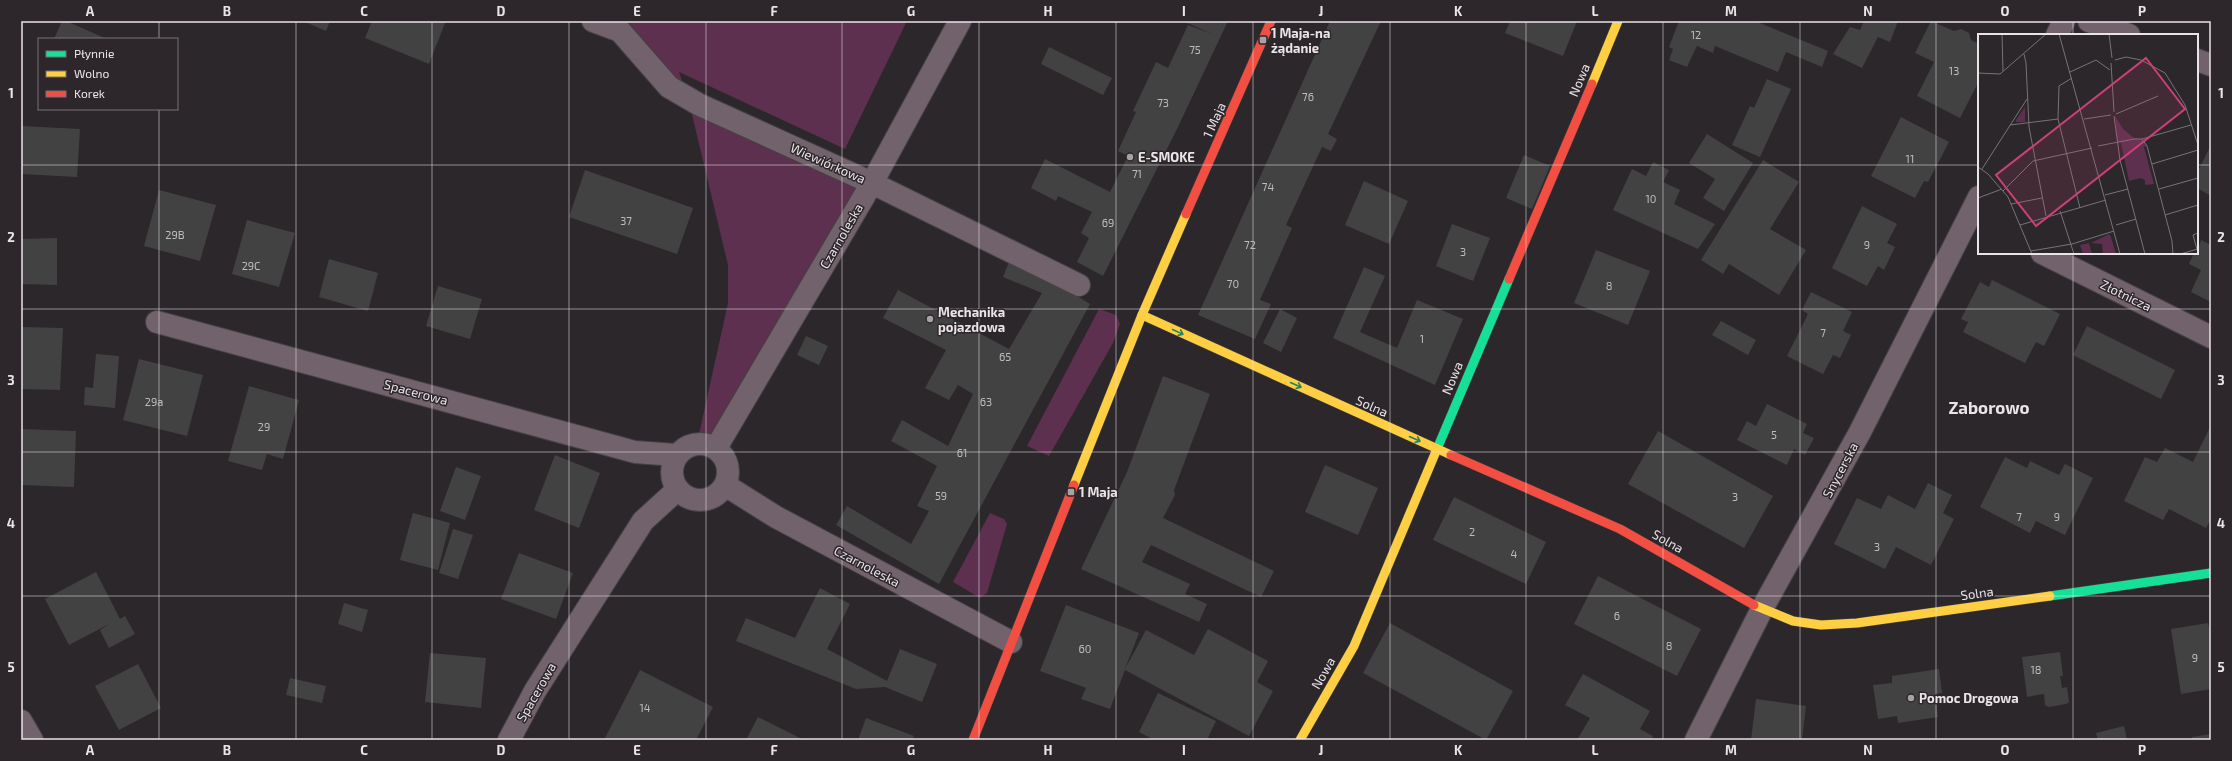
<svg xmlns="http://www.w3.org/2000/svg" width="2232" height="761" viewBox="0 0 2232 761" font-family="'Exo 2',sans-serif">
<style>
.green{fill:#5c304e}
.building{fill:#434243}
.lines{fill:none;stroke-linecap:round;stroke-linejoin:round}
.street-casing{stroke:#464244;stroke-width:24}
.fast-casing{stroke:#464244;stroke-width:10}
.slow-casing{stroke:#464244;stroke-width:10}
.jam-casing{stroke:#464244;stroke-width:10}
.street{stroke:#71626c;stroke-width:22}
.fast{stroke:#16e098;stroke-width:9}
.slow{stroke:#ffcf43;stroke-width:9}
.jam{stroke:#f24e42;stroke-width:9}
.oneway{stroke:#228361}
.grid{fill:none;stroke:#e9e4e7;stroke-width:1;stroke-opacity:0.55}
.poi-dot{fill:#a7a2a5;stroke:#2d262a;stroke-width:1.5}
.labels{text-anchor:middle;stroke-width:3;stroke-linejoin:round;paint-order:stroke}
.number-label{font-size:11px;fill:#c0bcbe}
.poi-label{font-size:13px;font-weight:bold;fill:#e9e4e7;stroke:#2d262a;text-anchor:start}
.street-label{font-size:13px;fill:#e9e4e7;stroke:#2d262a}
.district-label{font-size:17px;font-weight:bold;fill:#e9e4e7;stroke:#2d262a}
.inset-road{fill:none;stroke:#787376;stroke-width:1}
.view{fill:#ca4177;fill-opacity:0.15;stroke:#ca4177;stroke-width:2}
.inset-edge{fill:none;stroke:#e9e4e7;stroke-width:2}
.neatline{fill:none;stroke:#e9e4e7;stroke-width:1.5}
.grid-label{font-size:13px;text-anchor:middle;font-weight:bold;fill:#e9e4e7}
</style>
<rect width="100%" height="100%" fill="#2c272a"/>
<g class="green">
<polygon points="617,21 907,21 845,149 679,72 688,98 872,183 716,448 697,443 728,303 728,265 688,98"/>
<polygon points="1099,309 1116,315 1120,324 1113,343 1049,456 1027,446"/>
<polygon points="990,513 1004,519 1007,524 987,593 980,598 953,582"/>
</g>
<g class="building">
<polygon points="62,21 66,21 107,39 54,39"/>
<polygon points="303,21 330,21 326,31"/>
<polygon points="372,21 441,21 445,23 429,64 365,38"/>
<polygon points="1183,21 1228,21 1176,131 1103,276 1077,262 1089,238 1081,233 1092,212 1058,196 1056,201 1031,188 1045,159 1110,192 1128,156 1118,151 1136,112 1133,111 1156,62 1168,68 1188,25 1212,34"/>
<polygon points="1330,21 1381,21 1328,134 1337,139 1331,151 1322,147 1286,225 1292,228 1260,300 1271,304 1255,339 1198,315"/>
<polygon points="1510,21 1577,21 1563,56 1505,33"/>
<polygon points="1679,21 1755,21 1828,51 1822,67 1786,52 1778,72 1715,46 1713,53 1697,46 1687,67 1669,60 1673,49 1669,47"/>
<polygon points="1864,21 1898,21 1890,42 1878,37 1862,68 1833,54 1850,27 1860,30"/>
<polygon points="1931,21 1954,31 1961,29 1969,33 1971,40 1979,44 1979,81 1960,118 1917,96 1934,62 1915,53"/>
<polygon points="1049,47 1112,78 1103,95 1041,64"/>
<polygon points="1767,79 1791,89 1760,157 1732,145 1750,106 1754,108"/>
<polygon points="1901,117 1949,142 1928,182 1924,181 1915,198 1871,176"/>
<polygon points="21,126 80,129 77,177 21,174"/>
<polygon points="1707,134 1753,163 1724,211 1703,198 1715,179 1689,163"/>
<polygon points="2211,145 2211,196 2197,188 2197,173"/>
<polygon points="1524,155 1550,166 1532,209 1506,198"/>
<polygon points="1763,160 1799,182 1770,229 1806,250 1779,295 1729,264 1723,274 1701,260"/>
<polygon points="1653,162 1669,170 1663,182 1680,190 1674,204 1715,224 1698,249 1613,210 1632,169 1646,176"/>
<polygon points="585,170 693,208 677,254 569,217"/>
<polygon points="1364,181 1408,201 1389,244 1345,225"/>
<polygon points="159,190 216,205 200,261 144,246"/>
<polygon points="1862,206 1897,224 1887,243 1895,247 1884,270 1878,266 1867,286 1832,268"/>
<polygon points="247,220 295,233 279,287 232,274"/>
<polygon points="1452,224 1490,238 1473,281 1436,266"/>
<polygon points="57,238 57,285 21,284 21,239"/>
<polygon points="2201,240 2211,245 2211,302 2191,292 2201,270 2189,264 2194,253 2197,253"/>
<polygon points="1596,250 1650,271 1628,325 1574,303"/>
<polygon points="329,259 378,273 368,311 319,297"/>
<polygon points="1009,262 1048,278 1090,304 939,584 836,525 847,506 911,544 929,511 917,506 937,466 891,441 902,420 948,446 973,394 958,385 949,400 925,388 946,350 883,318 898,290 1009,349 1042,293 1003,277"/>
<polygon points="1364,267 1385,276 1360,332 1397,348 1417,300 1463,319 1435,385 1333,338"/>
<polygon points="1992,280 2060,314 2044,346 2036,342 2025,363 1963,332 1968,322 1961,319 1980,282 1989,287"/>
<polygon points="438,286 482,299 470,339 426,326"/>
<polygon points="1811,292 1852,312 1843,331 1851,335 1840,358 1833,355 1823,374 1787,356 1808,314 1802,310"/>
<polygon points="1280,309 1297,318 1281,352 1263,343"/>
<polygon points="1721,321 1756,340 1748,355 1712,335"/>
<polygon points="2087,326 2175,370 2161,399 2073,355"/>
<polygon points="21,327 63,328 60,390 21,389"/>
<polygon points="806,336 828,346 819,365 797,355"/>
<polygon points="96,354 119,356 115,408 84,405 85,387 93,388"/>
<polygon points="139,359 203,375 187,436 123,420"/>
<polygon points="1163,376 1210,394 1174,490 1175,495 1163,518 1274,571 1261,597 1151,545 1142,562 1190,584 1185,594 1207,604 1199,622 1081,569 1127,472"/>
<polygon points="249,386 299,400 283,459 267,454 262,470 228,461"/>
<polygon points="1767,404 1807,424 1803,433 1814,438 1805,455 1794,449 1787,465 1737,440 1747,421 1756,426"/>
<polygon points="2211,425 2211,519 2206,528 2169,509 2163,520 2124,501 2145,457 2157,462 2165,448 2193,462"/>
<polygon points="21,429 76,431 74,487 21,485"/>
<polygon points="1658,431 1773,496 1744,548 1628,484"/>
<polygon points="555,455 600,473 579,528 534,510"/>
<polygon points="2005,457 2027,468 2030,461 2059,475 2065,464 2093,478 2065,535 2036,521 2030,533 1980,507"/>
<polygon points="1325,465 1378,488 1358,535 1305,512"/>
<polygon points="456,467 481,476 465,520 440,511"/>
<polygon points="1928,483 1952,495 1943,513 1954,519 1931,565 1896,547 1885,569 1834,544 1857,498 1881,509 1888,495 1915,509"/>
<polygon points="1454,497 1546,542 1526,584 1433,540"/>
<polygon points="413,513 450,523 438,570 400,560"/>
<polygon points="453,529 473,535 458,579 439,573"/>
<polygon points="519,553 573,573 556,619 501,599"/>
<polygon points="96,572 120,619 125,616 135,634 109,648 100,630 109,624 69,645 45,599"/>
<polygon points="1598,576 1701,629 1677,676 1574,624"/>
<polygon points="820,588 850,604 827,649 887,681 900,649 937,664 922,702 885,687 856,689 736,641 746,618 795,638"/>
<polygon points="344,603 368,610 362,632 338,624"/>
<polygon points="1066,605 1139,633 1125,669 1146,630 1194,655 1208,629 1268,661 1257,682 1273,691 1249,736 1125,670 1110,709 1081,699 1086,688 1040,671"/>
<polygon points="1390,623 1513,691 1486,740 1363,673"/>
<polygon points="2208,623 2211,637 2211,689 2181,694 2171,629"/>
<polygon points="2060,652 2063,676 2060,676 2062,688 2067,687 2069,702 2066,704 2049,707 2045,705 2044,694 2027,697 2022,657"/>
<polygon points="430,653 486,658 481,708 425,702"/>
<polygon points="138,664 161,708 119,730 95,686"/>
<polygon points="1939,669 1942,693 1935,694 1938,717 1898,723 1897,716 1878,719 1873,685 1892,683 1892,676"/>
<polygon points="640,670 713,707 696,740 604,740"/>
<polygon points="1583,674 1650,711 1640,729 1653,736 1651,740 1577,740 1590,718 1565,705"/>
<polygon points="290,678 326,686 322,703 286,695"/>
<polygon points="1158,693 1216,721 1207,740 1154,740 1139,732"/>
<polygon points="1756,699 1806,706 1802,740 1751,740"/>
<polygon points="758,717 804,740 746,740"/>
<polygon points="866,718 914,736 912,740 858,740"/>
<polygon points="2124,726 2127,740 2098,740 2096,733"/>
<polygon points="2211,734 2211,740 2192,740 2192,737"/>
</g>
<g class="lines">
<g class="street-casing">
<g id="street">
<polyline points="593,21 620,31 669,87 700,105 872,183 1079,285"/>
<polyline points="2089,21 2129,35"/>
<polyline points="2057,35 2064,21"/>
<polyline points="2197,60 2211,65"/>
<polyline points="2042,253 2211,337"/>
<polyline points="157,322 635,452 676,455"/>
<circle cx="700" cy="472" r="28"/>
<polyline points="716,448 872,183 960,21"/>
<polyline points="725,485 776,517 1011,642"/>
<polyline points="21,721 32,740"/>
<polyline points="509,740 535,691 643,521 677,490"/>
<polyline points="1696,740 1762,609 1860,432 1979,197"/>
</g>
</g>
<g class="fast-casing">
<g id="fast">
<polyline points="1437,449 1509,279"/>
<polyline points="2050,596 2211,573"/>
</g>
</g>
<g class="slow-casing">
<g id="slow">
<polyline points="1592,84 1618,21"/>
<polyline points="1142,315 1451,455"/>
<polyline points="1074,485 1142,315 1186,214"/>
<polyline points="1754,605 1793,621 1821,625 1857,623 2050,596"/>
<polyline points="1300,740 1354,646 1437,449"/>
</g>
</g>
<g class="jam-casing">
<g id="jam">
<polyline points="1186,214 1271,21"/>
<polyline points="1509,279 1592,84"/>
<polyline points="1451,455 1620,529 1754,605"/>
<polyline points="973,740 1074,485"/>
</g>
</g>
<use href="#street" class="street"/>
<use href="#fast" class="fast"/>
<use href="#slow" class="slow"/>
<use href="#jam" class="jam"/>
</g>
<defs><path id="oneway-shaft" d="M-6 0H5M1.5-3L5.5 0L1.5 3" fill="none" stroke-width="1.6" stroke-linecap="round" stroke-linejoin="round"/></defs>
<g class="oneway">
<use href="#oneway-shaft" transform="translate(1178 332) rotate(25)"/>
<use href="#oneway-shaft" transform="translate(1296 385) rotate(24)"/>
<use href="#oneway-shaft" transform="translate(1415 439) rotate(24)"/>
</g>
<path class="grid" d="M 159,21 L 159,39M 296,21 L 296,740M 432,21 L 432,740M 569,21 L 569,740M 706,21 L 706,740M 842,21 L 842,740M 979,21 L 979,740M 1116,21 L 1116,740M 1253,21 L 1253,740M 1390,21 L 1390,740M 1526,21 L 1526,740M 1663,21 L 1663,740M 1800,21 L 1800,740M 1936,21 L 1936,740M 2073,21 L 2073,35M 159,109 L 159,740M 21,165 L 1979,165M 2197,165 L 2211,165M 2073,253 L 2073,740M 21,309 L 2211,309M 21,452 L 2211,452M 21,596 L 2211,596"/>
<g class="poi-dot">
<rect x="1259" y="36" width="8" height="8" rx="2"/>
<circle cx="1130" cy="157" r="4"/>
<circle cx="930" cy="319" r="4"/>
<rect x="1067" y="488" width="8" height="8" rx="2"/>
<circle cx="1911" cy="698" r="4"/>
</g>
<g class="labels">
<g class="number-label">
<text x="1696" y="39">12</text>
<text x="1195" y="54">75</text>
<text x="1954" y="75">13</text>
<text x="1308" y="101">76</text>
<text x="1163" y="107">73</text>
<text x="1910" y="163">11</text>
<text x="1137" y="178">71</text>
<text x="1268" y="191">74</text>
<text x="1651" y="203">10</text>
<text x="626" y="225">37</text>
<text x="1108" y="227">69</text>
<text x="175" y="239">29B</text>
<text x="1250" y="249">72</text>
<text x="1867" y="249">9</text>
<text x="1463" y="256">3</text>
<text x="251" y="270">29C</text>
<text x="1233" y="288">70</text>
<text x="1609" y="290">8</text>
<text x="1823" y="337">7</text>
<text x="1422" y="343">1</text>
<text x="1005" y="361">65</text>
<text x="154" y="406">29a</text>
<text x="986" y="406">63</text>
<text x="264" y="431">29</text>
<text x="1774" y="439">5</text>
<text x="962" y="457">61</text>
<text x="941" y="500">59</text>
<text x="1735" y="501">3</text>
<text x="2019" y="521">7</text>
<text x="2057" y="521">9</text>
<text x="1472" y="536">2</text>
<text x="1877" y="551">3</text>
<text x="1514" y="558">4</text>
<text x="1617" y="620">6</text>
<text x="1669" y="650">8</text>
<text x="1085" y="653">60</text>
<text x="2195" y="662">9</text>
<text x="2036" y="674">18</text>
<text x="645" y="712">14</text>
</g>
<g class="poi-label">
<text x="1271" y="38">1 Maja-na<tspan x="1271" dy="15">żądanie</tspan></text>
<text x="1138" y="162">E-SMOKE</text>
<text x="938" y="317">Mechanika<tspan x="938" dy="15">pojazdowa</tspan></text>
<text x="1079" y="497">1 Maja</text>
<text x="1919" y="703">Pomoc Drogowa</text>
</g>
<g class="street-label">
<text transform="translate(1579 80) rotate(-67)" y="5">Nowa</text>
<text transform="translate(1214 120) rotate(-66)" y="5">1 Maja</text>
<text transform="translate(828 163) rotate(24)" y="5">Wiewiórkowa</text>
<text transform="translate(841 236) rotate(-60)" y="5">Czarnoleska</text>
<text transform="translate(2126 295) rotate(26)" y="5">Złotnicza</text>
<text transform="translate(1452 378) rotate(-67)" y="5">Nowa</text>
<text transform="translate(416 392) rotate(15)" y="5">Spacerowa</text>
<text transform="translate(1372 406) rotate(24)" y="5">Solna</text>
<text transform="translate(1840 470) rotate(-62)" y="5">Snycerska</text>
<text transform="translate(1668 541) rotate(30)" y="5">Solna</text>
<text transform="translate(867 566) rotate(28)" y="5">Czarnoleska</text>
<text transform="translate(1977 593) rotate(-8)" y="5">Solna</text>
<text transform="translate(1323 673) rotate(-60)" y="5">Nowa</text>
<text transform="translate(536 692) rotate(-60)" y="5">Spacerowa</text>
</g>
<g class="district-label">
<text x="1989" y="414">Zaborowo</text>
</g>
</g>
<g transform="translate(1978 34)">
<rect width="220" height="220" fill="#2c272a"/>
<path d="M 47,73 L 47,88 L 38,88 L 38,86 ZM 137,82 L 145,95 L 156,104 L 164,105 L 169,112 L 166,113 L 176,150 L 167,151 L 167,146 L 163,144 L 151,147 L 143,109 L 139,108 ZM 131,200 L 133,203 L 138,220 L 125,220 L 124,210 L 113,209 ZM 111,209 L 114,220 L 105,220 L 102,211 Z" fill="#5c304e"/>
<path class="inset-road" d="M 24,0 L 25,37M 81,0 L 142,220M 131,0 L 134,24M 46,20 L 48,29 L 51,93 L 68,182M 137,26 L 148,23 L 163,26 L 187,39 L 207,71 L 220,111M 133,29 L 136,78M 92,38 L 118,26 L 132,36M 0,39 L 22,40 L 68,0M 94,44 L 81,52 L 80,85 L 102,174M 138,80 L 180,62M 136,82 L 142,126 L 167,220M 106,85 L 133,81M 32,91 L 80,85M 164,105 L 169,112 L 194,207 L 195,220M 120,112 L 156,105 L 164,105 L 213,91M 174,130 L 220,116M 0,133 L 10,140 L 30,163 L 54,220M 4,135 L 49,65M 181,155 L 220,144M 25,157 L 55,127 L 114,114M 127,161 L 150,155M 0,164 L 24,155M 33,170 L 64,164M 82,177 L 96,220M 187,181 L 220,171M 42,191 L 128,166M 138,191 L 158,185M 220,199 L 215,201 L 220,219M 53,217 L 94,210 L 136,197M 202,220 L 220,215"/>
<path class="view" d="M 168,24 L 207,75 L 58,192 L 18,141 Z"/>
<rect width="220" height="220" class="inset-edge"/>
</g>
<rect width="2232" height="761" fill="none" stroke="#2d262a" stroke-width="44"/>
<rect x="38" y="38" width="140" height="72" fill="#2d262a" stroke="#787276"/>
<rect x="46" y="51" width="20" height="6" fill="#16e098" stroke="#787276"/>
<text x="74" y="58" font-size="12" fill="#e9e4e7">Płynnie</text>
<rect x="46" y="71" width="20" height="6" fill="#ffcf43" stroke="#787276"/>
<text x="74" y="78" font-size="12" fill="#e9e4e7">Wolno</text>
<rect x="46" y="91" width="20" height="6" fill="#f24e42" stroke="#787276"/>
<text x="74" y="98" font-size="12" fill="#e9e4e7">Korek</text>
<rect x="22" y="22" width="2188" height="717" class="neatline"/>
<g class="grid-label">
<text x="90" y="16">A</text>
<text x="227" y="16">B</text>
<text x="364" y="16">C</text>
<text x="501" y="16">D</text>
<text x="637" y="16">E</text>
<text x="774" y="16">F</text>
<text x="911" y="16">G</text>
<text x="1048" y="16">H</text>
<text x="1184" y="16">I</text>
<text x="1321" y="16">J</text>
<text x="1458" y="16">K</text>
<text x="1595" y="16">L</text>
<text x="1731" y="16">M</text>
<text x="1868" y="16">N</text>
<text x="2005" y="16">O</text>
<text x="2142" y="16">P</text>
<text x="11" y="98">1</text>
<text x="2221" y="98">1</text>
<text x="11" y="242">2</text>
<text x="2221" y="242">2</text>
<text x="11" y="385">3</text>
<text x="2221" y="385">3</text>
<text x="11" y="528">4</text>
<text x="2221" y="528">4</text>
<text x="11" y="672">5</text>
<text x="2221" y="672">5</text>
<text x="90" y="755">A</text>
<text x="227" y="755">B</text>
<text x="364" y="755">C</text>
<text x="501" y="755">D</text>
<text x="637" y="755">E</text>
<text x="774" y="755">F</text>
<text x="911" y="755">G</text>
<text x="1048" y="755">H</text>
<text x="1184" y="755">I</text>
<text x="1321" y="755">J</text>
<text x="1458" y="755">K</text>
<text x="1595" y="755">L</text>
<text x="1731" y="755">M</text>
<text x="1868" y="755">N</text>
<text x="2005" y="755">O</text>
<text x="2142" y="755">P</text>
</g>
</svg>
